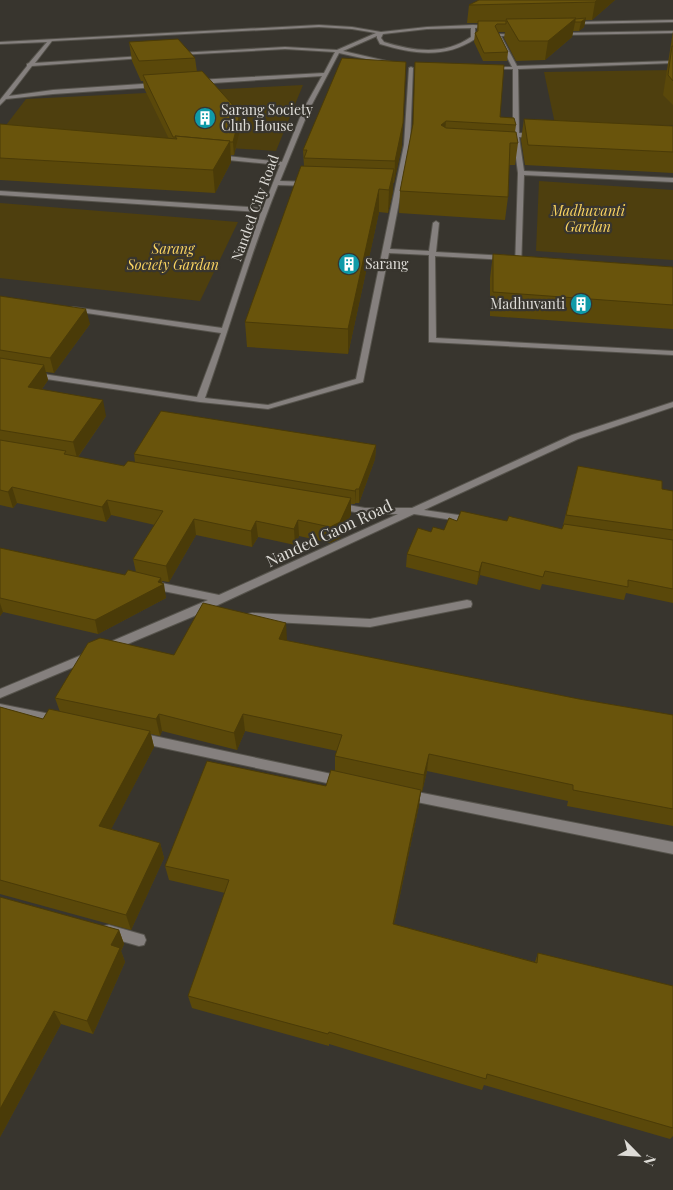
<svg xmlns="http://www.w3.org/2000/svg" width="673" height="1190" viewBox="0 0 673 1190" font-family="'Playfair Display',serif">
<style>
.green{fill:#4e3f0e}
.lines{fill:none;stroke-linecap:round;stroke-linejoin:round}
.street-casing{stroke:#56534c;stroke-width:2}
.street{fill:#85807e;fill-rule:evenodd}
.wall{fill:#5a480a}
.shaded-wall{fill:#4a3b08}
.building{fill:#69540c;stroke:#4a3b08}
.labels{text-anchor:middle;stroke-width:4.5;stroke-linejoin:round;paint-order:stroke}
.far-poi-label{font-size:14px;fill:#dedcd7;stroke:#38352e;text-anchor:start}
.far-street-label{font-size:14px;fill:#dedcd7;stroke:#38352e}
.far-park-label{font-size:14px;font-style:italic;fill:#fad461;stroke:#38352e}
.street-label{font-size:16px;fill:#dedcd7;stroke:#38352e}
</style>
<rect width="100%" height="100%" fill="#38352e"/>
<g class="green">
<polygon points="673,70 673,125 555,124 544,72"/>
<polygon points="303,85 276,151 0,133 26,99"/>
<polygon points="539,181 673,190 673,260 536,251"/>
<polygon points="0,203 238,222 200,301 0,278"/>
</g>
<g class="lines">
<g class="street-casing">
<g id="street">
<polygon points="673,20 673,22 572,24 570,23 572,22"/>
<path d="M 319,25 L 352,27 L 381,32 L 427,27 L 473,25 L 492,26 L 475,28 L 475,39 C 445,59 413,54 380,44 L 377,38 L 377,36 L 343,51 L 391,62 L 389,64 L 339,53 L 309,110 L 280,181 L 309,182 L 312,184 L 309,186 L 278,185 C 250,254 230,327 205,398 L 268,405 L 356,379 L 404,145 L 409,68 L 411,67 L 413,68 L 410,145 L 390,249 L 429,251 L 433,223 L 436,221 L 439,223 L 436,252 L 507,256 L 510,258 L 507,260 L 435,256 L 436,338 L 673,351 L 673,355 L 429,342 L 429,255 L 389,253 L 363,382 L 268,409 L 200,402 L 33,377 L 32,375 L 36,373 L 197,397 L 221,333 L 73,311 L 69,309 L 73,307 L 222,328 L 261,212 L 0,195 L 0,191 L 263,208 L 280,165 L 218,159 L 215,157 L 218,155 L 282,162 L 303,110 L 322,76 L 197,84 L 194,82 L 197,80 L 324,73 L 335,52 L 285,49 L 178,55 L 176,54 L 178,53 L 285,47 L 337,50 L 376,33 L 352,29 L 319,27 L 52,41 L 35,63 L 143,56 L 145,57 L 143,58 L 32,66 L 9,96 L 53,90 L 157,83 L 160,85 L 157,87 L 53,94 L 6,99 L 0,105 L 0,100 L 27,66 L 27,64 L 29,63 L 47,42 L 0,44 L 0,42 ZM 471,28 L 471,37 C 444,56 413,51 384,42 L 381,38 L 383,34 L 427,29 Z"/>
<polygon points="673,31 673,33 561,35 559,34 561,33"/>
<polygon points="498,34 518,35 501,36 517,66 673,61 673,63 518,69 519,133 535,134 538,136 535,138 519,137 524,171 673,178 673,182 524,175 521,270 518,272 515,270 518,173 513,135 513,69 490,69 488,68 490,67 512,67 496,35"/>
<polygon points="673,402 673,407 578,439 424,510 472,517 475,518 477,520 475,522 472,523 414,514 192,617 111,651 103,651 102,648 103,645 208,600 148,588 147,585 148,582 152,581 219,595 398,514 365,514 334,508 332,506 334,504 337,503 365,508 412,508 572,435"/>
<polygon points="467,600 471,601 472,604 471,607 370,627 252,621 248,620 247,617 248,614 252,613 370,619"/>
<polygon points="89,652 93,653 94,656 93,659 0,698 0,689"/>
<polygon points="0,704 55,715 59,717 61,720 59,723 55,725 0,712"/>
<polygon points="140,733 341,776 345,777 347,781 345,785 341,786 140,743 136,741 134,738 136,735"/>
<polygon points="407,790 673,842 673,854 407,800 403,799 401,795 403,791"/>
<polygon points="109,925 144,935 146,940 144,945 139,946 104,936 102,931 104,926"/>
</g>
</g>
<use href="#street" class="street"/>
</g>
<g class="wall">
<polygon points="479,0 615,0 592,20 585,20 584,27 579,31 573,31 572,37 545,60 516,61 504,38 505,32 498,32 508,52 507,61 483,61 474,42 475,33 477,31 478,23 467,23 469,5"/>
<polygon points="673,31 673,105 663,95"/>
<polygon points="129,42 195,58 197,72 240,131 234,155 231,155 231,162 215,193 0,180 0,124 169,139 144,88 143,81 141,81 132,61"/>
<polygon points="415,62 500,117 516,125 515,132 518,143 515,165 509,165 508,197 505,220 399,213 400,191 413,126"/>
<polygon points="524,119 673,126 673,173 525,165 521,140"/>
<polygon points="402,145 394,183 393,183 393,191 388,213 379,212 348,354 247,347 245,322 304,166 303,150"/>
<polygon points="493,254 673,267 673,329 490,316 490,278"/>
<polygon points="0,296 90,324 54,373 46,372 48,380 42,389 106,416 78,457 124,466 135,462 134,454 376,445 375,459 359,503 355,503 355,504 351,504 351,514 340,538 330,543 299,536 295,545 258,537 252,547 196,535 169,582 162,581 166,598 98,634 3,612 0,616 0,548 125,575 136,572 133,559 155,525 111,515 106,522 17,503 13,508 0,505"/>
<polygon points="578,466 662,489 673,491 673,603 626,593 624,600 542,584 540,590 480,575 477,585 406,567 407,554 431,532 444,530 457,521 507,521 562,529"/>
<polygon points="287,641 579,699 673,715 673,826 567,806 568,801 427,771 422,792 421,791 419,805 394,924 535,962 538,953 673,986 673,1136 670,1139 484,1085 482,1090 329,1044 329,1046 192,1008 188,996 225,893 169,880 165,866 326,786 335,771 335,756 337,751 245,731 237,750 162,731 160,736 151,734 154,747 111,829 160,843 164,858 131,930 0,894 0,707 43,719 60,712 55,698 174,655"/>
<polygon points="0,897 119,930 124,944 121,951 125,962 93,1034 61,1024 0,1137"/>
</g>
<g class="shaded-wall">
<polygon points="597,0 615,0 592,20 595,2"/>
<polygon points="576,18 572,37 545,60 548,41"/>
<polygon points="586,18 584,27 579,31 581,22"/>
<polygon points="406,62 402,145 394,183 395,161"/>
<polygon points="239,118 240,131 234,155 233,142"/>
<polygon points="446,121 444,142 441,125"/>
<polygon points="230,141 231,162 215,193 213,170"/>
<polygon points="394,169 393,191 388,213 389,190"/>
<polygon points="379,189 379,212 348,354 348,329"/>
<polygon points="86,309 90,324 54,373 50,358"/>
<polygon points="44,365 48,380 32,403 28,387"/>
<polygon points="103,400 106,416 77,458 73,442"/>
<polygon points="376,445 375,459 359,503 359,489"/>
<polygon points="12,487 17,503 13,508 8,492"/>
<polygon points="356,489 355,503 355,504 355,491"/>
<polygon points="351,498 351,514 340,538 330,543 330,527"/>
<polygon points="107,500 111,515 106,522 102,507"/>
<polygon points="194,519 196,535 169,582 166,566"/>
<polygon points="298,520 299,536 295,545 294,529"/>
<polygon points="256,521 258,537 252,547 251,531"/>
<polygon points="482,562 480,575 477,585 479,572"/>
<polygon points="161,578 162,585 164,584 166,598 98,634 95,620 158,582"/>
<polygon points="0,603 3,612 0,616"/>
<polygon points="286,623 287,640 280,657 279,639"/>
<polygon points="159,714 162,731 160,736 156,719"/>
<polygon points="243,714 245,731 237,750 234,733"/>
<polygon points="150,731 154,747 105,841 99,826"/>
<polygon points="429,754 427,771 422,792 424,775"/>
<polygon points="421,790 419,805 391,937 393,924"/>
<polygon points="160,843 164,858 131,930 126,915"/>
<polygon points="119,930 124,944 121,951 125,962 93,1034 87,1021 111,945"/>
<polygon points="54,1011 61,1024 0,1137 0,1109"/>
</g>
<g class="building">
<polygon points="479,0 597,0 595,2 469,5"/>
<polygon points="576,18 548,41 519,41 506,19"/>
<polygon points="586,18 581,22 575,22 575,19"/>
<polygon points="478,21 506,21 506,24 497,24 495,26 508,52 484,53 475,33 478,31"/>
<polygon points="178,39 195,58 139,61 129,42"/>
<polygon points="672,46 673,46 673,81 668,75"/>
<polygon points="342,58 406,62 403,123 395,161 304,158 307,150 303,150"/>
<polygon points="415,62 504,65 500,117 514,118 516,125 446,121 441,125 446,128 516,132 518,143 510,143 508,197 400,191 413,124"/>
<polygon points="202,71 232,104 239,118 233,142 229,142 230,141 175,136 176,137 173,137 143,75"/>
<polygon points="524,119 673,126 673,152 528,145"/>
<polygon points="0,124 177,139 175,136 230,141 213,170 0,158"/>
<polygon points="301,166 394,169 389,190 379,189 348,329 245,322"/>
<polygon points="493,254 673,267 673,305 493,292"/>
<polygon points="0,296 86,309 50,358 0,350"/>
<polygon points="0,358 44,365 28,387 103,400 73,442 0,430"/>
<polygon points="161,411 376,445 359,489 356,489 355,491 134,454"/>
<polygon points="0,440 66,451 64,454 124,466 128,461 351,498 340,522 330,527 298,520 294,529 256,521 251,531 194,519 166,566 133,559 163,511 107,500 102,507 12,487 8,492 0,490"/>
<polygon points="578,466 662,481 662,489 673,491 673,530 566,515"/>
<polygon points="461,511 507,521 509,516 512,517 562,529 564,524 673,540 673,589 628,580 628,587 545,571 543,577 482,562 479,572 407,554 418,528 431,532 433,527 444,530 449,518 457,521"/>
<polygon points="0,548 125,575 128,570 161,578 158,582 164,584 95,620 0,598"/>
<polygon points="203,603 286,623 279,639 579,699 673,715 673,809 573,790 573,785 429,754 424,775 335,756 342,735 243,714 234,733 159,714 156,719 55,698 88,643 100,638 174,655"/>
<polygon points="0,707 43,719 49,709 150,731 99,826 160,843 126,915 0,880"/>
<polygon points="207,761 326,786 331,770 421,790 393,924 537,963 538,953 673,986 673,1128 487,1074 486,1079 329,1032 328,1034 188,996 229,880 165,866"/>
<polygon points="0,897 119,930 111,945 120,948 87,1021 54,1011 0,1109"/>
</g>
<defs>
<g id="building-disc" transform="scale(1.125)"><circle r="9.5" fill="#0f9aa8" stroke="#38352e"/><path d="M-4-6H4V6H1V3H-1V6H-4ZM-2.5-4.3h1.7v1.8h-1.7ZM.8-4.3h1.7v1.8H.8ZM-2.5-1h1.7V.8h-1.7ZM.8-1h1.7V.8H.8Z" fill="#fff"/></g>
</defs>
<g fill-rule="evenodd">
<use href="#building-disc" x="205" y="118"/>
<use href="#building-disc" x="349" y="264"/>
<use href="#building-disc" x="581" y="304"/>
</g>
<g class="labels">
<g class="far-poi-label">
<text x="221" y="115">Sarang Society<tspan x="221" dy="16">Club House</tspan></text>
<text x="365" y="269">Sarang</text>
<text x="565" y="309" text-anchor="end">Madhuvanti</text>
</g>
<g class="far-street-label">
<text transform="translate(255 208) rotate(-70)" y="5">Nanded City Road</text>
</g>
<g class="far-park-label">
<text x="588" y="216">Madhuvanti<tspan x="588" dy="16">Gardan</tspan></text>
<text x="173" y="254">Sarang<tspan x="173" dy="16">Society Gardan</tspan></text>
</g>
<g class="street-label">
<text transform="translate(329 533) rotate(-25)" y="6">Nanded Gaon Road</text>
</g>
</g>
<g transform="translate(638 1155) rotate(114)" stroke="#38352e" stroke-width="4" paint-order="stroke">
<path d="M0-4L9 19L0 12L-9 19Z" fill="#dedcd7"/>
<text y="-8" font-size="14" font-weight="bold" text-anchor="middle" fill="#dedcd7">N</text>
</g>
</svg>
